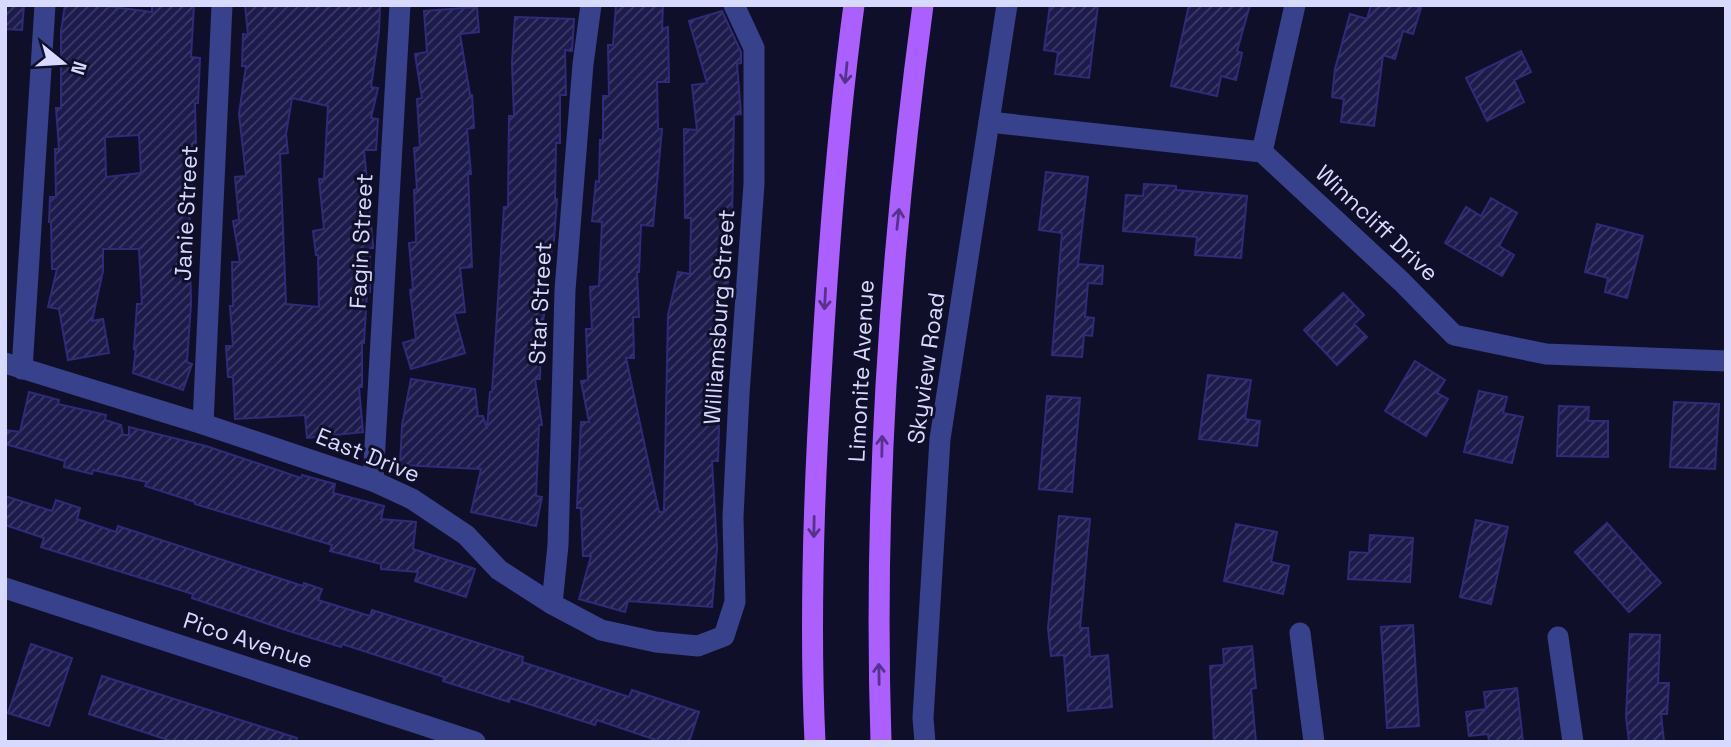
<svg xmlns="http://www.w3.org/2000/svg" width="1731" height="747" viewBox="0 0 1731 747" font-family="'Space Grotesk',sans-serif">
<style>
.building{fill:url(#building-hatch);stroke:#2f2b79;stroke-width:2;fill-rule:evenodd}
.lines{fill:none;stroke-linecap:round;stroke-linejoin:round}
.minor{stroke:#38418b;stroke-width:21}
.major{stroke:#ac5fff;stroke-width:21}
.oneway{stroke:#56338a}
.labels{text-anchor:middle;stroke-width:6;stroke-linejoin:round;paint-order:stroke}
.street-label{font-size:23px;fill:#d8d9ff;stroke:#100f2a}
</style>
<defs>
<pattern id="building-hatch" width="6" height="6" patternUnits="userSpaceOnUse" patternTransform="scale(1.75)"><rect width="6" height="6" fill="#1d1a4c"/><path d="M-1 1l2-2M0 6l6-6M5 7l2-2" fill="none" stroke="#3d3b67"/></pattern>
</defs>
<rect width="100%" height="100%" fill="#100f2a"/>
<g class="building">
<polygon points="5,5 24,5 22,30 5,29"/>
<path d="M 65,5 L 98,5 L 152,12 L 152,5 L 194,5 L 191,57 L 200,58 L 198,103 L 195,103 L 196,146 L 188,146 L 193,195 L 189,196 L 191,304 L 187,362 L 192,364 L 183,390 L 133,373 L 136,348 L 134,349 L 137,304 L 142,304 L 139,249 L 103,249 L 103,271 L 92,321 L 103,319 L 109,353 L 68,360 L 59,309 L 48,307 L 57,269 L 52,269 L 51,222 L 49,222 L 50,197 L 56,197 L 55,149 L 59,149 L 56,108 L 61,108 L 61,31 ZM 139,135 L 141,173 L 106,177 L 105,137 Z"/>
<path d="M 245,5 L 380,5 L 379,32 L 371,87 L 378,88 L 371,118 L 378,119 L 376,150 L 364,150 L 373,245 L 373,248 L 370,248 L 370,292 L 367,292 L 364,343 L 362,343 L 362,387 L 359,387 L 363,432 L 307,438 L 305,415 L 235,419 L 233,377 L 228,377 L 226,346 L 233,346 L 230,306 L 233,306 L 232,262 L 240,262 L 233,221 L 239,220 L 235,177 L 246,176 L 239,114 L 246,66 L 242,66 L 243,34 L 248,35 ZM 292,98 L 328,106 L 324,179 L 319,179 L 324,229 L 313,231 L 316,255 L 318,255 L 319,307 L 286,304 L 280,154 L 288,153 L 286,134 Z"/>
<polygon points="616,5 663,5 662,29 668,27 669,82 657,82 658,129 662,129 653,226 641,225 639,272 637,272 639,317 633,317 634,358 626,358 659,512 664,512 668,315 678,272 690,274 691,218 685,218 684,129 697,130 692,85 707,83 689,21 722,11 741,52 741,63 737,64 741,114 734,115 732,218 728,218 728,282 719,325 725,325 725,357 721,357 718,461 712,461 717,548 712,607 628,601 625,612 579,599 591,556 583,556 581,508 577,508 581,422 589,422 581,381 588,380 586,329 592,329 590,287 599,286 602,222 592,221 596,181 599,182 600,140 603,140 603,96 609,96 608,45 613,45"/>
<polygon points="1050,5 1098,5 1089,78 1055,74 1058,52 1044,50"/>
<polygon points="1189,5 1250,5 1237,51 1242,53 1236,80 1221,76 1217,96 1171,86"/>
<polygon points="1371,5 1411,5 1421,8 1413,34 1403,31 1395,59 1383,55 1374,126 1341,122 1344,99 1332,97 1335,69 1350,14 1367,19"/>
<polygon points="477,7 479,32 460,34 470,95 472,95 474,128 467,129 471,174 468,174 472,267 460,268 465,312 454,313 465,353 411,369 403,343 416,339 410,290 413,289 409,243 416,242 414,190 417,189 414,148 420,147 417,99 422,98 415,54 427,52 424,11"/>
<polygon points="515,17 574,19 572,51 565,50 566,95 560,95 560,143 556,143 555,199 557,199 554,240 541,300 546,301 541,334 540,379 535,379 542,425 539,425 536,496 542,497 536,526 471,512 481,469 400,465 402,425 411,379 475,389 478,416 483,416 487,429 490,392 492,392 504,207 508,207 509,116 514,116 512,63"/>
<polygon points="1521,51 1531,72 1514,80 1524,102 1487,121 1466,78"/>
<polygon points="1046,172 1088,177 1078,264 1103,266 1102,284 1088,283 1085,317 1094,318 1092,336 1084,335 1082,357 1052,355 1062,233 1039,230"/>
<polygon points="1144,184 1176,186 1176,190 1247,196 1241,258 1195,255 1197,237 1123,231 1126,195 1143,196"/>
<polygon points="1491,198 1517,213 1499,246 1514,255 1502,276 1445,243 1466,207 1481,216"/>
<polygon points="1597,224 1643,236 1627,298 1605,292 1608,278 1585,272"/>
<polygon points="1343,293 1364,315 1354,324 1367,337 1337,365 1304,330"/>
<polygon points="1415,361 1445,380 1437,393 1448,399 1426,436 1385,411"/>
<polygon points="1208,375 1251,380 1245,419 1260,421 1257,446 1199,439"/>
<polygon points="1479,391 1507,397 1503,413 1523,417 1512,463 1464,452"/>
<polygon points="29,392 59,400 58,404 106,415 105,420 121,425 123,435 129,435 129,427 206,446 301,478 302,475 335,484 333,493 384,506 381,519 416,522 413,549 475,569 466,597 415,581 418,572 381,569 381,564 330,551 332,545 195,504 195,502 145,486 147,482 93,470 92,474 64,467 65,461 5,444 5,430 20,432"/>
<polygon points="1047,396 1080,398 1072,492 1039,489"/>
<polygon points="1674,402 1719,404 1715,469 1670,467"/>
<polygon points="1559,406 1589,407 1588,421 1608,421 1608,457 1557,456"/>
<polygon points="5,496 52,511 56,500 80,508 77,519 116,532 118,526 303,586 304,583 322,589 318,600 370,616 372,610 523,657 522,662 629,697 632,690 699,712 689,742 662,742 597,720 595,725 510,698 509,702 443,681 444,677 342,644 341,647 289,631 192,598 193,594 41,547 44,538 5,525"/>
<polygon points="1059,516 1090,519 1080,628 1088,628 1090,657 1108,655 1112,707 1068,711 1064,655 1051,656 1048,628"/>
<polygon points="1476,520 1508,527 1491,604 1460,597"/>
<polygon points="1607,523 1661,583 1629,612 1575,552"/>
<polygon points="1236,524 1277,532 1271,562 1289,566 1283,594 1224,581"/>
<polygon points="1370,535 1413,538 1410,582 1348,579 1350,552 1369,553"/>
<polygon points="1413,625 1419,726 1387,728 1381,627"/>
<polygon points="1630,634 1660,635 1658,683 1669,683 1667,714 1661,714 1664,742 1629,742 1626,717"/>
<polygon points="31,644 72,658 49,726 8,713"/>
<polygon points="1252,646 1256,688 1251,689 1256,742 1214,742 1210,666 1224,665 1223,649"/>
<polygon points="102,676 297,738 296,742 174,742 89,714"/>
<polygon points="1517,688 1523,742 1489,742 1488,734 1469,736 1466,712 1486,709 1484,692"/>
</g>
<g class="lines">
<g class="minor">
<polyline points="989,122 1262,152 1402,282 1454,335 1546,354 1726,361"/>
<polyline points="1262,152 1295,5"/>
<polyline points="5,363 203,424 373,481 412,499 466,535 499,570 552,604 601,630 656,642 698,646 724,636 735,602 733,517 739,394 754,184 754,48 734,5"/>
<polyline points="22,369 45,5"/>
<polyline points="203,424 222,5"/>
<polyline points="373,481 400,5"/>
<polyline points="5,588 475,742"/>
<polyline points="552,604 558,545 565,290 583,64 591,5"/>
<polyline points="1300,633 1314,742"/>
<polyline points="1558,637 1573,742"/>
<polyline points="925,742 923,718 940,439 1007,5"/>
</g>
<g class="major">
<path d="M 815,742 C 809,615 814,486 822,360 C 829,241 838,123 854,5"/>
<path d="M 881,742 C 873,495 890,250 923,5"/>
</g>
</g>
<defs><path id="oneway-shaft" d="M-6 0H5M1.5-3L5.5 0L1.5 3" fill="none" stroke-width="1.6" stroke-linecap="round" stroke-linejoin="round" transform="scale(1.75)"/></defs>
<g class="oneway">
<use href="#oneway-shaft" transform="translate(846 73) rotate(96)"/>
<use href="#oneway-shaft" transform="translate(898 219) rotate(-84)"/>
<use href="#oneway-shaft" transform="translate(825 299) rotate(93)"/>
<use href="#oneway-shaft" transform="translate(882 446) rotate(-89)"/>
<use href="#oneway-shaft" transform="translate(814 527) rotate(91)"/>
<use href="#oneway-shaft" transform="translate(879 674) rotate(-91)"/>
</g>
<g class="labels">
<g class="street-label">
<text transform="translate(186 213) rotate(-87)" y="8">Janie Street</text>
<text transform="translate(1377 223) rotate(43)" y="8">Winncliff Drive</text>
<text transform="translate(361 241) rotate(-87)" y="8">Fagin Street</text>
<text transform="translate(540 303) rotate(-87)" y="8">Star Street</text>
<text transform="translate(719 317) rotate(-86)" y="8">Williamsburg Street</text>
<text transform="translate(926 368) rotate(-82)" y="8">Skyview Road</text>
<text transform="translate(861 371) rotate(-87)" y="8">Limonite Avenue</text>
<text transform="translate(368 455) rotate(22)" y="8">East Drive</text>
<text transform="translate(248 640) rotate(18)" y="8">Pico Avenue</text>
</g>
</g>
<rect width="1731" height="747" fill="none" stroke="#d8d9ff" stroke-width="14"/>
<g transform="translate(63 63) rotate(108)" stroke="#100f2a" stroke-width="5" paint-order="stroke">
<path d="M0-5L12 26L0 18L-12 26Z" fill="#d8d9ff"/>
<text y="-10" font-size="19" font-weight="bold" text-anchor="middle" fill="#d8d9ff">N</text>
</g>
</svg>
